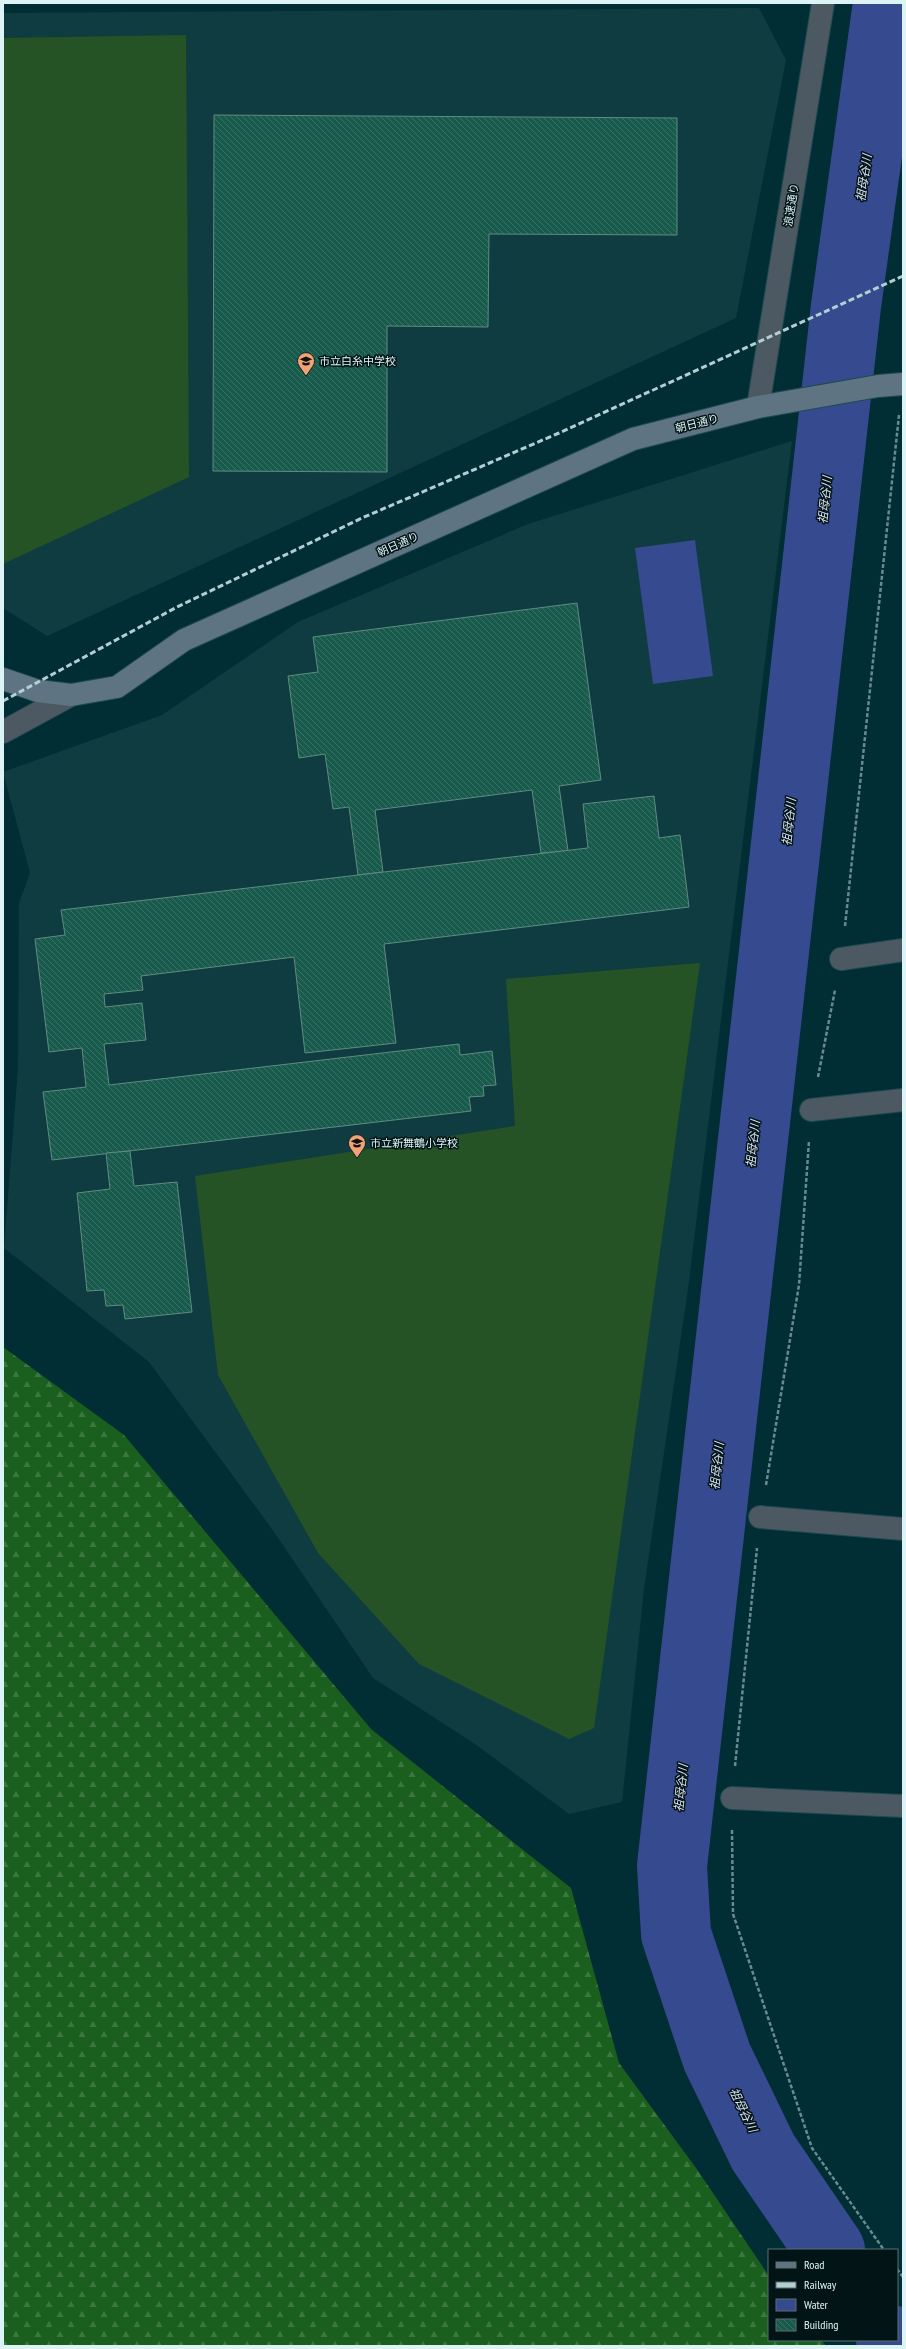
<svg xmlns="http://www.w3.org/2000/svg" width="906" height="2349" viewBox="0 0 906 2349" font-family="'PT Sans Narrow','Noto Sans JP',sans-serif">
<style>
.built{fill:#0f3c41}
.forest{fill:url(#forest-firs)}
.pitch{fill:#255326}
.water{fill:#364a8f}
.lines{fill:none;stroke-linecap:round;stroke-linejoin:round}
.river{stroke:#364a8f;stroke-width:70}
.building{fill:url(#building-back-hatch);stroke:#628b7f}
.street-casing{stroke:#1f4a4f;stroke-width:24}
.secondary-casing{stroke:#1f4a4f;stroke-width:24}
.path{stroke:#688b90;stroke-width:2.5;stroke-dasharray:4 2;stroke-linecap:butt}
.street{stroke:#4c5962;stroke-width:22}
.secondary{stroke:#5f7482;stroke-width:22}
.rail{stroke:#b4cfd3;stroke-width:3;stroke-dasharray:6 3;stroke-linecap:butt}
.labels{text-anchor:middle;stroke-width:3;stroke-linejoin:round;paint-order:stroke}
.street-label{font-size:11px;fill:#ddf4f7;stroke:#031416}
.poi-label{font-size:11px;fill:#ddf4f7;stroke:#031416;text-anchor:start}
.water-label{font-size:12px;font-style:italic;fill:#d9e1f5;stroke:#031416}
</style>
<defs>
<pattern id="forest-firs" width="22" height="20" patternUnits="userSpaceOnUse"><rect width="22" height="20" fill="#1b5f1f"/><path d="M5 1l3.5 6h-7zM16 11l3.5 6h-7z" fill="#3c7740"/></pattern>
<pattern id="building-back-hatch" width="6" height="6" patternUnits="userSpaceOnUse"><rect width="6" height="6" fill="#185b4d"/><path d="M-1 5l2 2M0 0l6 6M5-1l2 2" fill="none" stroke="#397367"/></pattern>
</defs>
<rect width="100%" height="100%" fill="#002e34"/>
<g class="built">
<polygon points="759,8 786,60 736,318 47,636 3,608 3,13"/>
<polygon points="792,441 688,1289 644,1589 622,1802 569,1814 475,1744 373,1678 272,1529 149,1362 4,1248 18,1068 19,903 30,873 3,772 162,715 298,622 528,524"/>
</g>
<polygon class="forest" points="3,1347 124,1435 371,1729 571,1888 619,2063 696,2168 769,2276 769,2340 821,2340 826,2346 3,2346"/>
<g class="pitch">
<polygon points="186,35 189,477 3,564 3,38"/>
<polygon points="700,963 594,1728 569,1739 419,1664 318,1553 218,1375 195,1176 515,1126 506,979"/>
</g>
<polygon class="water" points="695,540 713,676 653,684 635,548"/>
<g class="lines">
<g class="river">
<polyline points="830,2250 763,2152 717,2057 676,1934 672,1866 846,306 888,3"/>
<polyline points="891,2340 895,2346"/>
</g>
</g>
<g class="building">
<polygon points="214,115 677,118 677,235 489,234 488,327 387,326 387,472 213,471"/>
<polygon points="577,603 601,780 559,786 568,851 541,853 532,790 375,810 383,872 358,875 349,807 333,809 325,754 299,758 288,676 318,672 313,637"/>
<polygon points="654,796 659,838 680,835 689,907 384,944 396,1043 305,1053 294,957 141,976 143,990 104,994 105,1007 142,1003 146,1040 104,1044 109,1085 459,1044 460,1055 492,1051 496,1085 483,1086 484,1096 469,1097 471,1111 52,1160 43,1092 86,1087 82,1048 49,1052 35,939 65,935 61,910 588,848 583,804"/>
<polygon points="130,1151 134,1186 177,1182 192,1312 125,1319 123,1305 106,1306 104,1290 87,1291 77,1193 110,1189 106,1153"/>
</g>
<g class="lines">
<g class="street-casing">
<g id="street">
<polyline points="758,407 823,3"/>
<polyline points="3,732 71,695"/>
<polyline points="841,959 903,950"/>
<polyline points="811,1110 903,1100"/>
<polyline points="760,1517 903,1529"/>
<polyline points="732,1798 903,1806"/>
</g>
</g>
<g class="secondary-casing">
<polyline id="secondary" points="3,679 38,691 71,695 117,687 184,640 633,439 758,407 878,386 903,384"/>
</g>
<g class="path">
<polyline points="845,926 899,415"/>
<polyline points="818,1077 835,990"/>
<polyline points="766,1485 799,1285 809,1141"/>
<polyline points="735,1766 757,1548"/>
<polyline points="732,1830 733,1914 812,2148 884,2250"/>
<polyline points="897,2269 903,2277"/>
</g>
<use href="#street" class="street"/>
<use href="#secondary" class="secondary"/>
<polyline class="rail" points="3,701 177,607 362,518 559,433 903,276"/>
</g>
<defs>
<g id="school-pin" transform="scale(0.9)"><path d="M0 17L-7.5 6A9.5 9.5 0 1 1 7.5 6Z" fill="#efa377" stroke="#031416"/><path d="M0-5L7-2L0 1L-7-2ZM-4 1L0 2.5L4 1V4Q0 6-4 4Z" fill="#111"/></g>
</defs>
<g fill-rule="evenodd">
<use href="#school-pin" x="306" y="361"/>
<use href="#school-pin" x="357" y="1143"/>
</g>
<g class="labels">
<g class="street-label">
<text transform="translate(791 205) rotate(-81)" y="4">浪速通り</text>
<text transform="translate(697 423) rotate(-14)" y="4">朝日通り</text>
<text transform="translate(398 544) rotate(-24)" y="4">朝日通り</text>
</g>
<g class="poi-label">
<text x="319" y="365">市立白糸中学校</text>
<text x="370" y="1147">市立新舞鶴小学校</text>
</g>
<g class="water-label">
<text transform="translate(864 178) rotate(-82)" y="4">祖母谷川</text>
<text transform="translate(825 500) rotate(-84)" y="4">祖母谷川</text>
<text transform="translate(789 822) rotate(-84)" y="4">祖母谷川</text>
<text transform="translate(753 1144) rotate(-84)" y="4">祖母谷川</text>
<text transform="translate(717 1466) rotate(-84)" y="4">祖母谷川</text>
<text transform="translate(681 1788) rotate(-84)" y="4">祖母谷川</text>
<text transform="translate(743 2110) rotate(64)" y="4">祖母谷川</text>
</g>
</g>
<rect width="906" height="2349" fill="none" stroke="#ddf4f7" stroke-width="8"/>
<rect x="768" y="2249" width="130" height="92" fill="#031416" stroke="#5a6e70"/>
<rect x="776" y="2262" width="20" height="6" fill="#5f7482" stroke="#5a6e70"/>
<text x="804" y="2269" font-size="12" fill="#ddf4f7">Road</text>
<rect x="776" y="2282" width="20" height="6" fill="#b4cfd3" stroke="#5a6e70"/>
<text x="804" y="2289" font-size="12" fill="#ddf4f7">Railway</text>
<rect x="776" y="2299" width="20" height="12" fill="#364a8f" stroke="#5a6e70"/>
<text x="804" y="2309" font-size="12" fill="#ddf4f7">Water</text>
<rect x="776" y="2319" width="20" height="12" fill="url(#building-back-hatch)" stroke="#5a6e70"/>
<text x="804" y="2329" font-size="12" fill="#ddf4f7">Building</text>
</svg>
